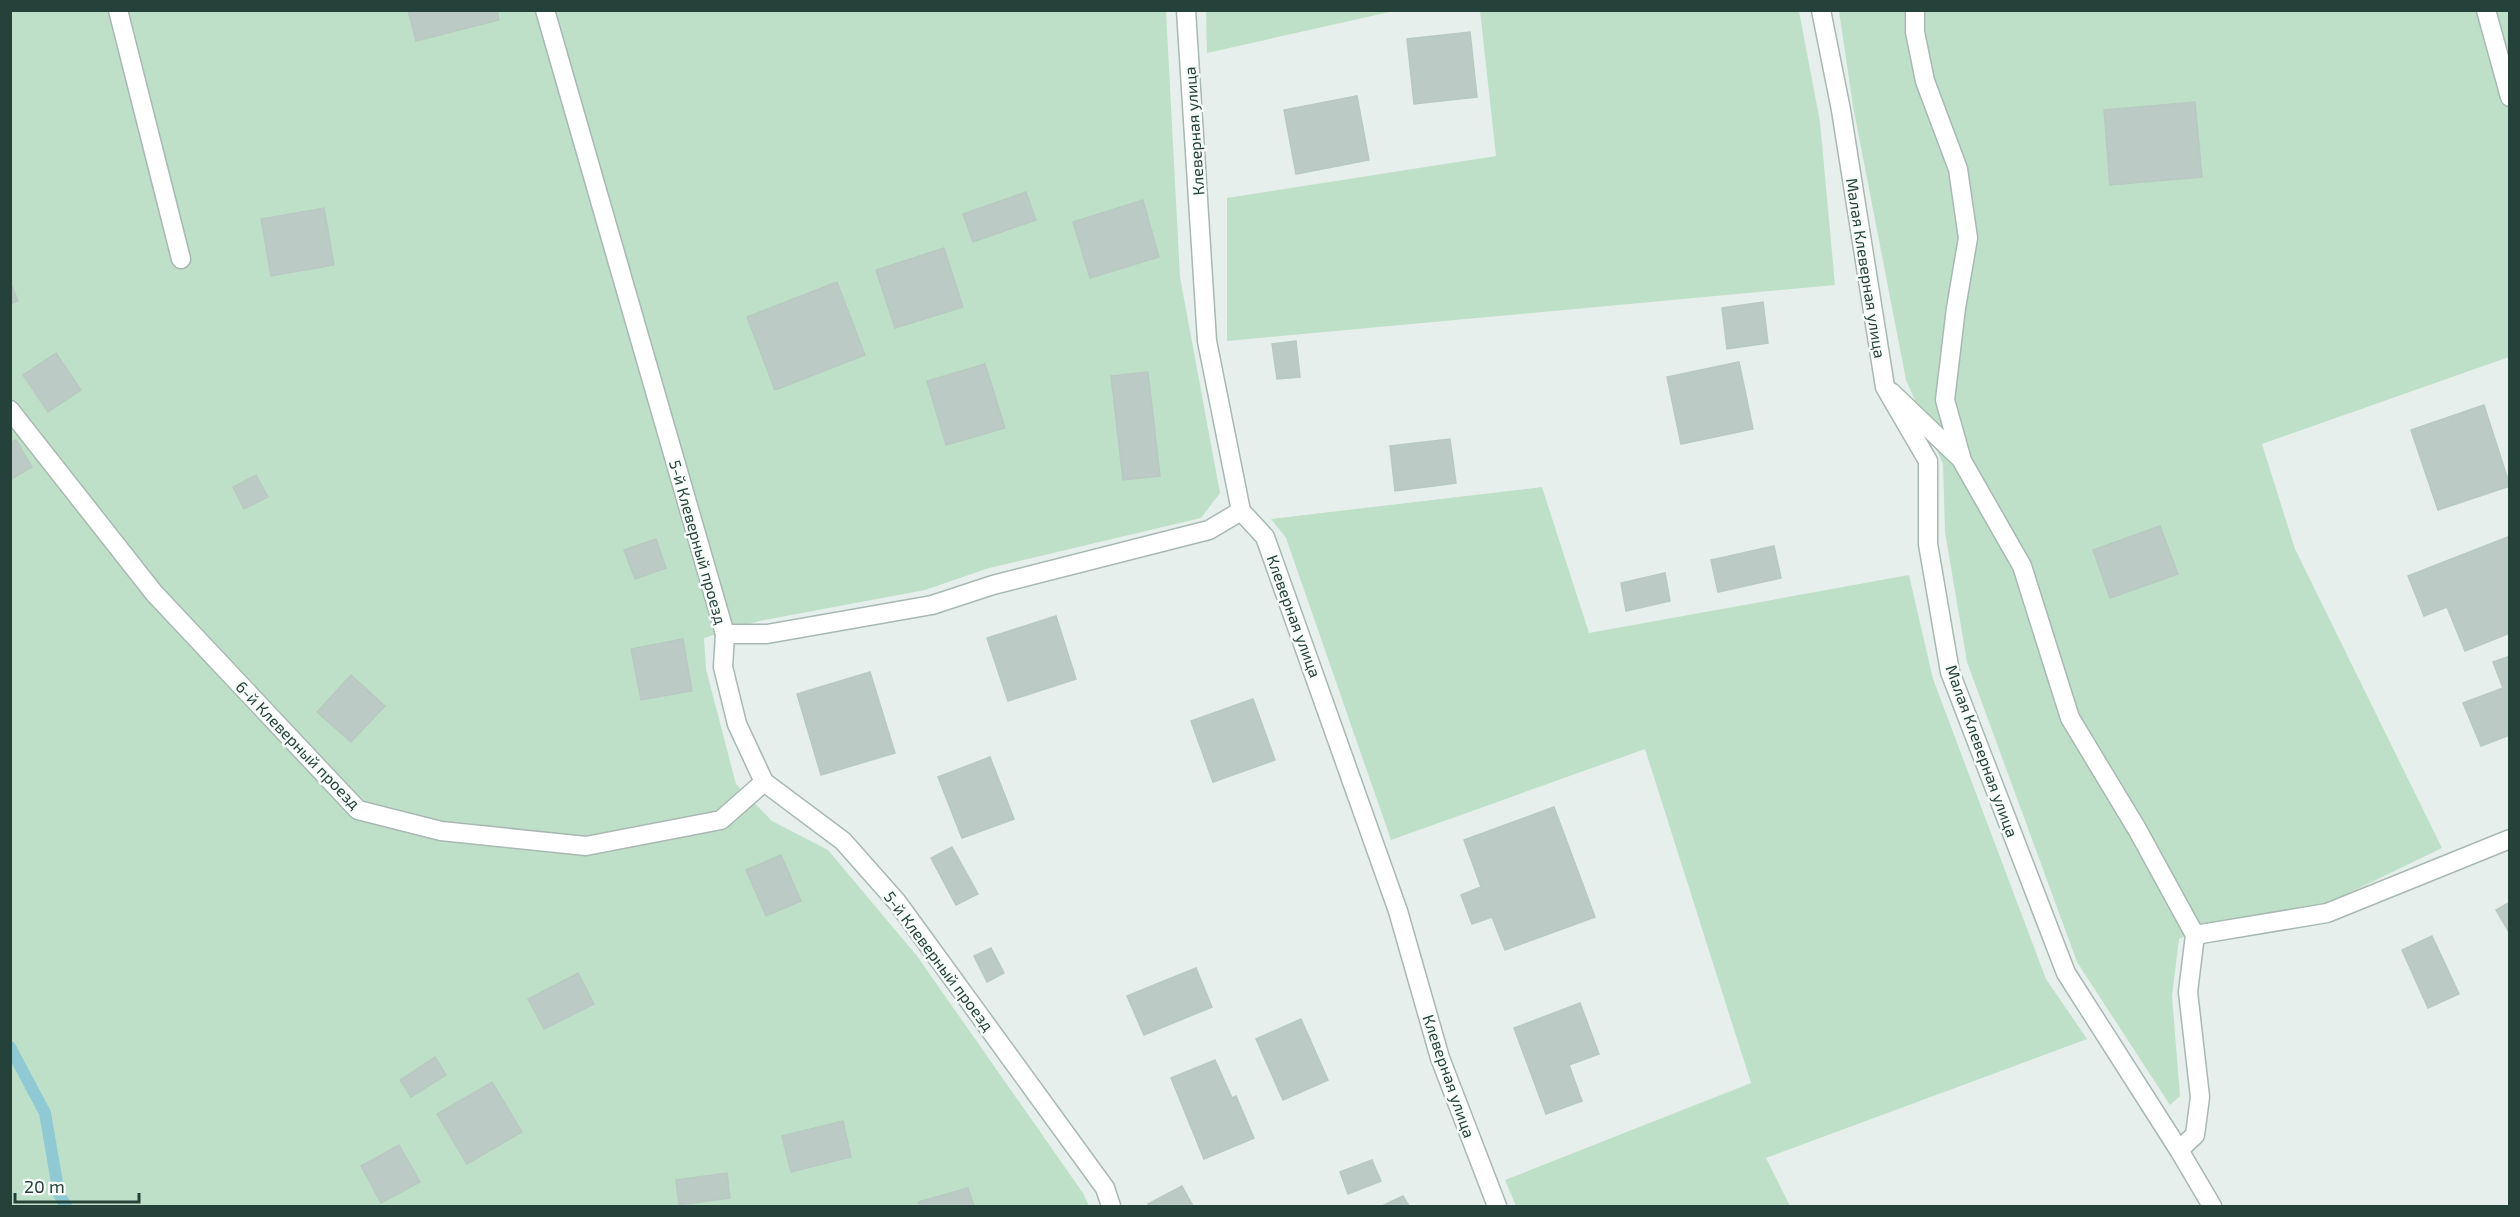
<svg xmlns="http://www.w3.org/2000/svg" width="2520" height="1217" viewBox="0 0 2520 1217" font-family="'Exo 2',sans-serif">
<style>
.green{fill:#bfe0c8}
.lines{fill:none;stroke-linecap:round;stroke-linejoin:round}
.stream{stroke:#8ec9d4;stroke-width:12}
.building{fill:#bbcac4;stroke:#b8c9c2;stroke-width:1.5}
.service-casing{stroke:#a8b8b2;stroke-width:21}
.minor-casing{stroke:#a8b8b2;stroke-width:21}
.service{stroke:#fff;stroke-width:18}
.minor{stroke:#fff;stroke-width:18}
.labels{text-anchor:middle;stroke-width:5;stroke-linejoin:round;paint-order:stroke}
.street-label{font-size:16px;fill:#24423a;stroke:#f7fbf9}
</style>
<rect width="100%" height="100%" fill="#e6efeb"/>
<g class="green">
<polygon points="1206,10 1394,10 1394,11 1207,53"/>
<polygon points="10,11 1166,11 1180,277 1220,493 1201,518 989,568 925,590 759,621 704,638 706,669 736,784 772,821 828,850 917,956 1083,1193 1089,1206 11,1206"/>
<polygon points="1480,11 1799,11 1820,122 1835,285 1227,341 1227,198 1496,156"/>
<polygon points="1839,11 2509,11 2509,357 2262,444 2295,549 2442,848 2320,907 2216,922 2179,939 2172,996 2180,1096 2170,1105 2077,962 1967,662 1945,532 1943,464 1906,380 1853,106"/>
<polygon points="1542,487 1589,633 1909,575 1933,679 2046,979 2087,1039 1766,1158 1790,1206 1516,1206 1505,1180 1751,1083 1645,749 1391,840 1286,538 1271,519"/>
</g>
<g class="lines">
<polyline class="stream" points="10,1047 45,1113 59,1194 66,1206"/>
</g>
<g class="building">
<polygon points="408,10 497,10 499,20 416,41"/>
<polygon points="1470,32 1477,97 1414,104 1407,39"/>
<polygon points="1357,96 1369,160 1296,174 1284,110"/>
<polygon points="2195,102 2202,177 2110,185 2104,110"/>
<polygon points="1026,192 1036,220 973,242 963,214"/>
<polygon points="1143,200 1159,257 1090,278 1073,222"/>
<polygon points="324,208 334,265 271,276 261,219"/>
<polygon points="944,248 963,307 895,328 876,270"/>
<polygon points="10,281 18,301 10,304"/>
<polygon points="837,282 865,355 775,390 747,317"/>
<polygon points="1763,302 1768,343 1727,349 1722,308"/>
<polygon points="1296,341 1300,377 1277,379 1272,344"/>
<polygon points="56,353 81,390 48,412 23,375"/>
<polygon points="1739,362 1753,429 1681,444 1667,377"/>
<polygon points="985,364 1005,428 946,445 927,381"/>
<polygon points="1148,372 1160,476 1123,480 1111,376"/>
<polygon points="2484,405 2510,486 2438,510 2411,430"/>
<polygon points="1450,439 1456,483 1395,491 1390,446"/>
<polygon points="16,440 32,467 10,480 10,443"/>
<polygon points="256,475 268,497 244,509 233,487"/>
<polygon points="2160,526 2178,574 2110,598 2093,550"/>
<polygon points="2510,536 2510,633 2465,651 2447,607 2424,616 2408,576"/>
<polygon points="656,539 666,568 635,579 624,550"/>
<polygon points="1774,546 1781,578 1718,592 1711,560"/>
<polygon points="1665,573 1670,601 1626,611 1621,583"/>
<polygon points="1056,616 1076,679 1008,701 987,638"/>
<polygon points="683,639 692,691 641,700 631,649"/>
<polygon points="2510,656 2510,735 2481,746 2463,703 2503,688 2493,662"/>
<polygon points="870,672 895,753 821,775 797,694"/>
<polygon points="351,675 385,706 351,742 317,712"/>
<polygon points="1253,699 1275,760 1213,782 1191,721"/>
<polygon points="990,757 1014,819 962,838 938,777"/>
<polygon points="1554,807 1595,917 1505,950 1492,917 1472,924 1461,895 1481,887 1464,840"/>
<polygon points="952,847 978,894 956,905 931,858"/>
<polygon points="781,855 801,901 766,916 746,870"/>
<polygon points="2510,902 2510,934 2496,910"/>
<polygon points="2432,936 2459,994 2428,1008 2402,950"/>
<polygon points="991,948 1004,973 987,982 974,956"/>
<polygon points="1196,968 1212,1007 1144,1035 1127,996"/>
<polygon points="578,973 594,1004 544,1029 528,999"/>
<polygon points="1580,1003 1599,1054 1569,1065 1582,1101 1546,1114 1514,1028"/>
<polygon points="1301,1019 1328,1080 1283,1100 1256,1039"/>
<polygon points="435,1057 446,1075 411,1097 400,1080"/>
<polygon points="1215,1060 1232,1098 1236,1096 1254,1138 1204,1159 1171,1078"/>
<polygon points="492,1082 522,1132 467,1164 437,1114"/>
<polygon points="843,1121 851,1157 791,1172 782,1136"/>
<polygon points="399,1145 420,1182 381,1203 361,1166"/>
<polygon points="1372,1160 1381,1181 1348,1194 1340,1172"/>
<polygon points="727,1173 730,1198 679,1205 676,1180"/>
<polygon points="1182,1186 1193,1206 1149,1206 1148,1204"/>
<polygon points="968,1188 974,1206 920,1206 918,1202"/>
<polygon points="1403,1196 1409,1206 1382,1206"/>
</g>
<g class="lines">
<g class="service-casing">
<g id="service">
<polyline points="118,10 181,259"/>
<polyline points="1915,10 1915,32 1925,81 1958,169 1968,238 1956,308 1945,400 1961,457"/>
<polyline points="1891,392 1961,459 2022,566 2070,718 2137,829 2195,935 2188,992 2200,1097 2195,1135 2179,1150"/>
<polyline points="725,634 767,634 932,605 993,585 1209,530 1241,511"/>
</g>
</g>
<g class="minor-casing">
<g id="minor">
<polyline points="545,10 725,634 723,667 737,724 764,782 843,841 897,902 1105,1188 1111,1206"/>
<polyline points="1186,10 1207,341 1241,511 1265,537 1398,911 1440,1058 1497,1206"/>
<polyline points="1821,10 1841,110 1885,387 1928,461 1928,544 1950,672 2066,973 2179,1150 2212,1206"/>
<polyline points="2486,10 2510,97"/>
<polyline points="10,410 154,593 358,810 441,831 586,846 721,820 764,782"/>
<polyline points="2195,935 2327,913 2510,839"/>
</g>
</g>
<use href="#service" class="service"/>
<use href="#minor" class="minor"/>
</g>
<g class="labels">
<g class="street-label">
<text transform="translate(1194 131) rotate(-94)" y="6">Клеверная улица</text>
<text transform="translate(1866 268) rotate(81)" y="6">Малая Клеверная улица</text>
<text transform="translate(698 542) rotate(74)" y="6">5-й Клеверный проезд</text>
<text transform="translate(1294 616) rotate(70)" y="6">Клеверная улица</text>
<text transform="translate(298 745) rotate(46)" y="6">6-й Клеверный проезд</text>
<text transform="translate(1982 751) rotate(70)" y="6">Малая Клеверная улица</text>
<text transform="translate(939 961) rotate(53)" y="6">5-й Клеверный проезд</text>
<text transform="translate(1449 1076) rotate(71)" y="6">Клеверная улица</text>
</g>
</g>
<rect width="2520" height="1217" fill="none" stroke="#24423a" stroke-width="24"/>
<path d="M15 1193v9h124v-9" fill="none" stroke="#24423a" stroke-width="3"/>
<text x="24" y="1193" font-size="18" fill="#24423a" stroke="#f7fbf9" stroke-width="4.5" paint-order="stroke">20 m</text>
</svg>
